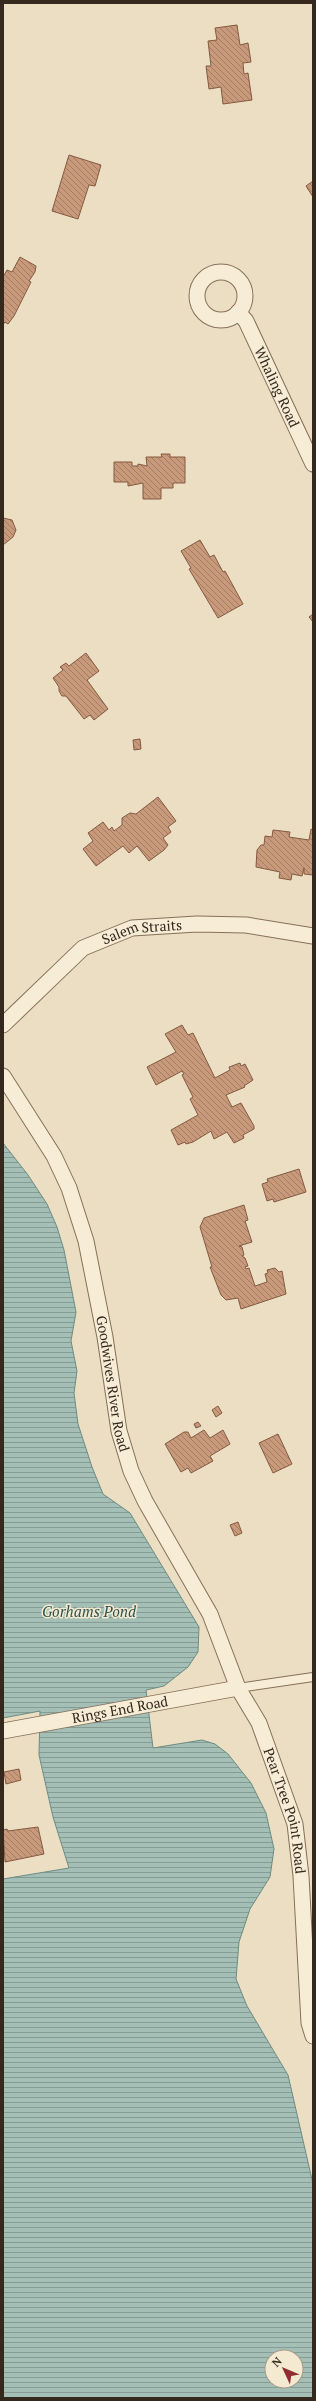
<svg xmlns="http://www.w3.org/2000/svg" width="316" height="2401" viewBox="0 0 316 2401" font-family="'PT Serif',serif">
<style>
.water{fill:url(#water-rules);stroke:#6c8c83;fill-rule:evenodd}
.building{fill:url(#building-back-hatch);stroke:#835a41}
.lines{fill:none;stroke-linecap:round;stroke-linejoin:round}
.service-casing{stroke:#85705a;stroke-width:10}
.minor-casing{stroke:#85705a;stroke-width:17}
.service{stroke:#f7ecd5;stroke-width:8}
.minor{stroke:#f7ecd5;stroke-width:15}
.labels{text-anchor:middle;stroke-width:3;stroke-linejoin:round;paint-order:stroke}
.street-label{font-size:14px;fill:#35291e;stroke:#f4e9d1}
.water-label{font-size:15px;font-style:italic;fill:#2e5451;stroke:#f4e9d1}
</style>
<defs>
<pattern id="water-rules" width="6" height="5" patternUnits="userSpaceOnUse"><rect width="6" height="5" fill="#a4bfb6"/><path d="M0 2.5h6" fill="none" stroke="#869b93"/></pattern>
<pattern id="building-back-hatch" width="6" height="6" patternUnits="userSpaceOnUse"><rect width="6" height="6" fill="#c8997a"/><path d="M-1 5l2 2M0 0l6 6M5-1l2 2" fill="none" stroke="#a37d63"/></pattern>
</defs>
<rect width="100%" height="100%" fill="#ecdec2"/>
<path class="water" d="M 3,1143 L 28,1175 L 47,1204 L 57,1227 L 64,1250 L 76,1312 L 71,1341 L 77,1371 L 74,1393 L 78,1424 L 92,1467 L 103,1494 L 130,1513 L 199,1627 L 198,1652 L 188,1667 L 164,1686 L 146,1690 L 153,1748 L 202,1740 L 215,1744 L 228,1754 L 251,1783 L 266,1813 L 274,1849 L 270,1877 L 250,1909 L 239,1942 L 236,1979 L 247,2006 L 288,2075 L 313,2184 L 313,2398 L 3,2398 L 3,1879 L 69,1868 L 53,1817 L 39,1755 L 40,1711 L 3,1718 ZM 272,2357 L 296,2357 L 296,2381 L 272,2381 Z"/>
<g class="building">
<polygon points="237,25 240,45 248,43 251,62 243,63 244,74 248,73 252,100 223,104 221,87 209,89 206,66 211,66 208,41 217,40 215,28"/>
<polygon points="69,155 101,165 95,186 89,185 78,219 52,211"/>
<polygon points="313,181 313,197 306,186"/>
<polygon points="20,257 36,266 35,272 29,281 31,282 14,316 8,324 5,322 3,325 3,277 7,270 12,272"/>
<polygon points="161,454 170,454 170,457 185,457 185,483 173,483 173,488 161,488 161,499 143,499 143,483 128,486 128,482 114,482 114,462 132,462 132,466 138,466 138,464 147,466 146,457 162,457"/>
<polygon points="3,518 12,520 16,530 13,537 3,545"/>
<polygon points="200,540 210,557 214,555 223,572 225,571 243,604 218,618 189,569 191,568 181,551"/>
<polygon points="313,614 313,622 309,617"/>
<polygon points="86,653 99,671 87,680 108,709 94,720 90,715 84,719 66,696 62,696 59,691 59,687 53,678 63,670 60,667 66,663 69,666"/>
<polygon points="140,739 141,749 134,750 133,740"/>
<polygon points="158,797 176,821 168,827 171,832 163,838 168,845 164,850 149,861 137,846 129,853 123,846 96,866 83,849 93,841 88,833 103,822 109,830 112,827 114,831 122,825 122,818 130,813 136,814"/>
<polygon points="311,829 313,830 313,875 304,874 304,868 302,876 292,874 291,880 279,878 280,872 256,867 257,850 261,845 264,845 265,836 272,837 273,830 290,832 289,837 309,840"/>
<polygon points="182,1025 188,1035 193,1033 215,1078 230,1070 229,1067 240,1063 241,1066 245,1064 253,1080 244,1086 245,1087 226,1095 232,1107 241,1103 254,1126 254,1129 243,1135 244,1138 234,1143 227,1132 214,1139 211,1131 193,1142 186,1144 185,1142 178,1145 171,1130 198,1115 190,1099 193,1097 182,1075 184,1074 182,1071 156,1085 147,1067 176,1052 165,1034"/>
<polygon points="299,1169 306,1192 274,1202 273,1199 267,1201 262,1184 268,1182 267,1179"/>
<polygon points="244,1205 248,1220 245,1221 252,1242 239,1246 242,1247 244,1255 242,1256 245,1258 248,1266 245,1267 246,1269 249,1268 255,1286 267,1282 265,1274 268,1273 267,1270 275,1268 279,1272 282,1271 286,1294 241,1309 238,1298 226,1300 221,1295 210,1267 212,1267 200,1227 204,1218"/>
<polygon points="218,1406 222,1413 216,1417 212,1410"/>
<polygon points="198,1422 201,1426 196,1428 194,1424"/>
<polygon points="204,1430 210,1438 223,1430 230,1444 210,1456 213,1461 191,1473 188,1468 181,1472 165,1444 184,1432 188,1432 191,1438"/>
<polygon points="278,1434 292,1464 273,1473 259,1443"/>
<polygon points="238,1522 242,1533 235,1536 230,1525"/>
<polygon points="19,1769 21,1780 6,1784 4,1772"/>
<polygon points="38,1827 44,1854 5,1862 3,1830 7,1829 8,1831"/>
</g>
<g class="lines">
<g class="service-casing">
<polyline id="service" points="238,1688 313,1677"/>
</g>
<g class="minor-casing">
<g id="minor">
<circle cx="221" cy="296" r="24"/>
<path id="s1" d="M 238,312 L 246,321 L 313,464"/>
<path id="s2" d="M 3,1025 L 83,948 L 132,928 L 197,924 L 246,925 L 313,936"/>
<path id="s3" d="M 3,1076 L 54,1156 L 69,1188 L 86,1241 L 105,1337 L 119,1431 L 131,1471 L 145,1501 L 210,1614 L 238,1688 L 259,1723 L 295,1824 L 301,1876 L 309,2023 L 313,2036"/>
<path id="s4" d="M 3,1731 L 238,1688"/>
</g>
</g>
<use href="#service" class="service"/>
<use href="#minor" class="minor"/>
</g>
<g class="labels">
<g class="street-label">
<text dy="5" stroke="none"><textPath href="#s1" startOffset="85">Whaling Road</textPath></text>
<text dy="5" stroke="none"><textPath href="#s2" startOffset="173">Salem Straits</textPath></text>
<text dy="5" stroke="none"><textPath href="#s3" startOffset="331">Goodwives River Road</textPath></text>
<text dy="5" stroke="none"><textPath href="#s4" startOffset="119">Rings End Road</textPath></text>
<text dy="5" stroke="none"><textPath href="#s3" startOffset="796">Pear Tree Point Road</textPath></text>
</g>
<g class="water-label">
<text x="89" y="1617">Gorhams Pond</text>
</g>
</g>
<rect width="316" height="2401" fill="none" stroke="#35291e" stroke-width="8"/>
<g transform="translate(284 2369) rotate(314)"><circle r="19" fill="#f4e9d1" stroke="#a89c89"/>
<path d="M0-3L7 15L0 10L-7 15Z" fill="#912d30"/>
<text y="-6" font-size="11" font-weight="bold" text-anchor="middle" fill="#35291e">N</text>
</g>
</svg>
